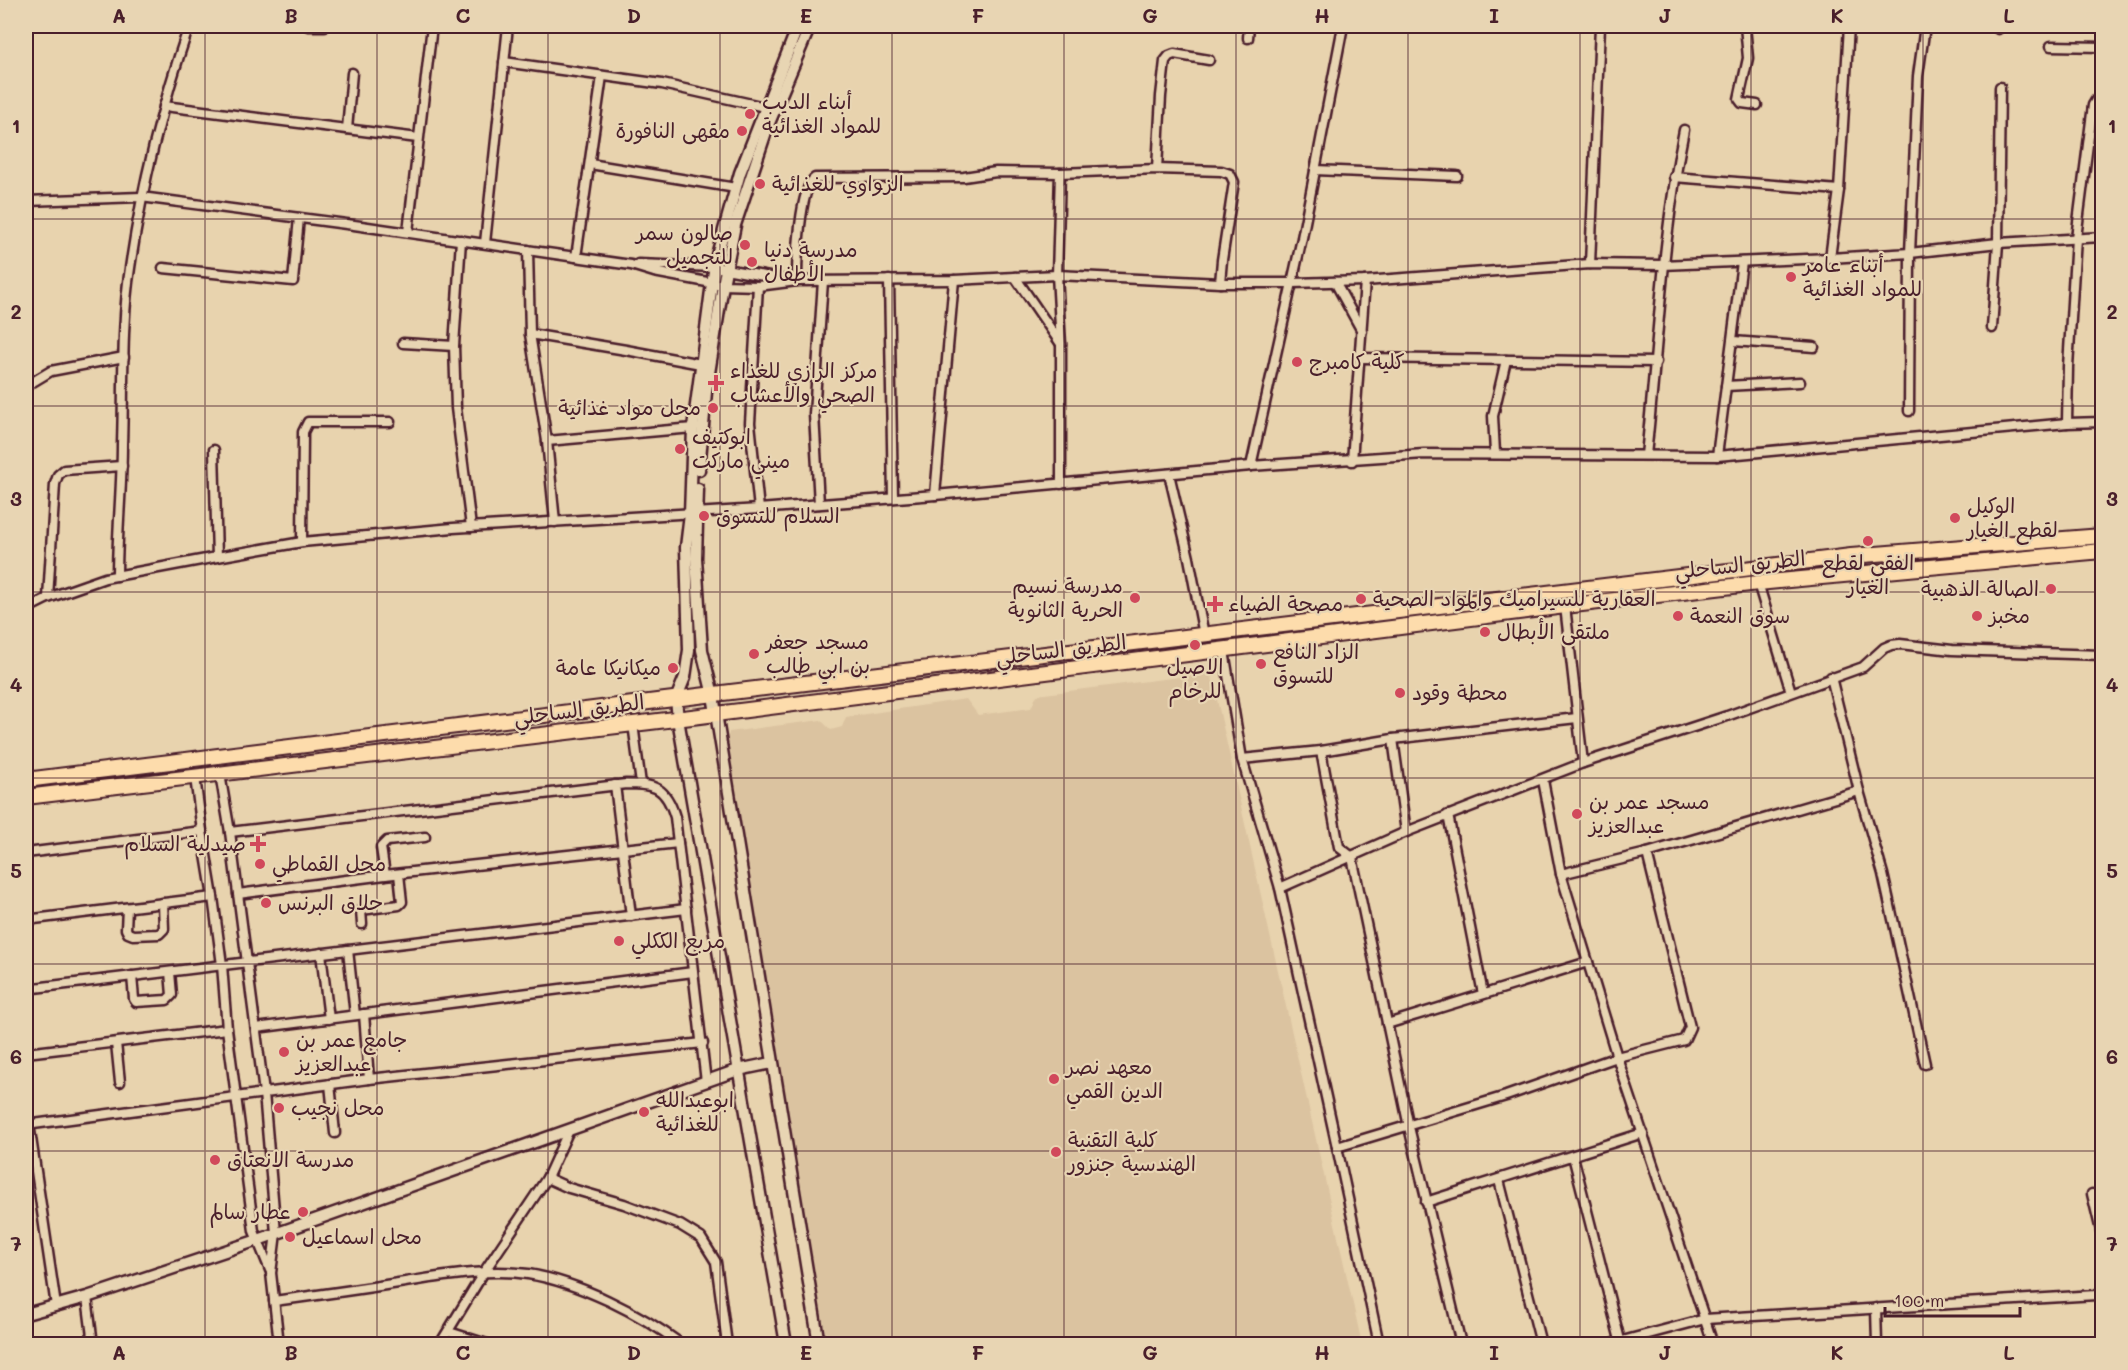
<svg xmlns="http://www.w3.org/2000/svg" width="2128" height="1370" viewBox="0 0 2128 1370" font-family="Mali,'Playpen Sans Arabic',sans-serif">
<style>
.built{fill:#dbc3a0}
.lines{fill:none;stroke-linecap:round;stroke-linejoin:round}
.minor-casing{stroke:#4a1f2b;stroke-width:13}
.tertiary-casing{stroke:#4a1f2b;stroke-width:15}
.trunk-casing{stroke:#4a1f2b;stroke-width:18}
.minor{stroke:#e8d5b3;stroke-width:8}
.tertiary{stroke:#e8d5b3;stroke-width:10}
.trunk{stroke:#fddcac;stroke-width:14}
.grid{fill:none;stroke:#4a1f2b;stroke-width:1.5;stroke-opacity:0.55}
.poi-dot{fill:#d1495b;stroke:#e8d5b3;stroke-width:2}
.labels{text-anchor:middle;stroke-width:4.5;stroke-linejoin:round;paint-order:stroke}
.poi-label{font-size:21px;fill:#4a1f2b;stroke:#e8d5b3;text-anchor:start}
.street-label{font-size:21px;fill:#4a1f2b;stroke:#e8d5b3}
.neatline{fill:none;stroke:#4a1f2b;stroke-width:2}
.grid-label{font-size:20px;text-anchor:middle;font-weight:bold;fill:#4a1f2b}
</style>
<rect width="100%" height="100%" fill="#e8d3ae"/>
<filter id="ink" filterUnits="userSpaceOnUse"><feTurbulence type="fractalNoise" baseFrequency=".0167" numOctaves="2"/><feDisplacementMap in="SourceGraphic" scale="12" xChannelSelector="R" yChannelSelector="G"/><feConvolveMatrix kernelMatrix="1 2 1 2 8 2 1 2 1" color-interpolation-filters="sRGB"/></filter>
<g filter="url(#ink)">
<polygon class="built" points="1211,673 1362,1344 827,1344 726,745 729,732 821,720 831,730 842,727 846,717 966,699 978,715 1031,708 1037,695"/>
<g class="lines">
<g class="minor-casing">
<g id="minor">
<polyline points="308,26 325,26"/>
<polyline points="779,26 796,30"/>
<polyline points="1745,26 1748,58 1739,99 1742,103 1757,105"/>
<polyline points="1998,29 1998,26"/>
<polyline points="1248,38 1249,26"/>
<polyline points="2051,46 2102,47"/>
<polyline points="504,62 662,84 765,107"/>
<polyline points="164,106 418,138"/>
<polyline points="347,129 352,73"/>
<polyline points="590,164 736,188"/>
<polyline points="1157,169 1161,96 1165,61 1169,56 1174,54 1209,60"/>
<polyline points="1315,170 1457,176"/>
<polyline points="1060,173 1157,169 1221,171 1230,174 1234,182 1222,260 1220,283"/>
<polyline points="1674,177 1839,190"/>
<polyline points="26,201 141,197 354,225 631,265 654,272 723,285 758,286 797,281 954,280 1057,275 1220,283 1292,283 1365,281 1590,264 1662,265 1830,258 1910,253 1998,243 2102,237"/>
<polyline points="408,232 432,26"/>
<polyline points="461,240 454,346 456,408 471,527"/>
<polyline points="485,243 508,26"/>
<polyline points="528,250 530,334 547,441 555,522"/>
<polyline points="576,257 602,76"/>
<polyline points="1830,258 1839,190 1849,26"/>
<polyline points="638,264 715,267 791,281"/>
<polyline points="1590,264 1600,26"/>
<polyline points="163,268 293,281 299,218"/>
<polyline points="1015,277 1061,344"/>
<polyline points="889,280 893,498"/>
<path d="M 797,281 C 797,261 799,188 815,178 L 964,177 L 996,172 L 1060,173 L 1057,275 L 1061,344 L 1061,484"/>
<polyline points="1335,282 1362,331"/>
<polyline points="758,286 750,423 759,509"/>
<polyline points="1992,328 1998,243 2000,87"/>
<polyline points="530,334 626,350 701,364"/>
<polyline points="1733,341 1814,347"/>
<polyline points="403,343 454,346"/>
<polyline points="1360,358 1656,362"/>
<polyline points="26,386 51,371 124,357"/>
<polyline points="1726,386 1800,382"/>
<polyline points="1909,411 1910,253 1918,76 1925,26"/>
<polyline points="2067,423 2068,367 2076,238 2093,105 2096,100 2102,99"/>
<polyline points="547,441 693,428"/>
<polyline points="214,450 217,557"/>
<polyline points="1495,453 1493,416 1506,360"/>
<path d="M 1646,455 C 1658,346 1662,237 1684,130"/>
<polyline points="1717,456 1742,262"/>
<polyline points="1352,461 1365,281"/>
<polyline points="1251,466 1302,238 1343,26"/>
<polyline points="1169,474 1189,558 1204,635"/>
<polyline points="935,495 954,280"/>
<polyline points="819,504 814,414 823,281"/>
<polyline points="302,542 303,432 308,422 390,422"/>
<path d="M 117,576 C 117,532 122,488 122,444 C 124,386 121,325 130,268 C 142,185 162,105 189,26"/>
<polyline points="1758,583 1791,692"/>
<polyline points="48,598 55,484 58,475 64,470 122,466"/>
<polyline points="26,609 48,598 105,578 217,557 302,542 453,528 759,509 935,495 1251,466 1424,454 1717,456 2067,423 2102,422"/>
<polyline points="1224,651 1242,759 1280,888 1337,1147 1506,1096 1617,1057 1684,1040 1690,1027 1647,853"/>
<polyline points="1831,677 1859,791 1883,874 1925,1064"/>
<polyline points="633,724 641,784"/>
<polyline points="1393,739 1406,832"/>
<polyline points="1321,751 1393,739 1577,718"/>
<polyline points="1242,759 1321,751 1339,847 1352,857 1409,1127 1461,1344"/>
<polyline points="1583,763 1727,716 1863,667 1884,648 1891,645 1900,644 1952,650 2102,655"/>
<polyline points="220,774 230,832 264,1093 276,1233 271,1273 279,1344"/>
<polyline points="195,777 202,831 213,897 222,965 227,1029 254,1231 270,1270"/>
<polyline points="1543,780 1561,874 1617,1057 1713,1344"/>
<polyline points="615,785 631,916"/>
<polyline points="1448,815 1483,994"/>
<path d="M 230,832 L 626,784 C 655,784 666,787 675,817 L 706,1082"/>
<polyline points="26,853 202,831"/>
<polyline points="1561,874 1647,853 1859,791"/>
<polyline points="385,875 381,847 387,841 425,837"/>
<polyline points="1280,888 1406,832 1583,763 1565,606"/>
<polyline points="238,894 385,875 678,843"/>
<polyline points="127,908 126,929 128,933 133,935 159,934 164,929 163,903"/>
<polyline points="26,920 213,897"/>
<polyline points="362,924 361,910 399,905 402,902 399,874"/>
<polyline points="348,950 355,1015"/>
<polyline points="321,953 329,1019"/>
<polyline points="132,976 134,999 136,1002 167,1000 172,995 170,972"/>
<polyline points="26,989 686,909"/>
<polyline points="364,1014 369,1079"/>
<polyline points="1387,1024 1588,962"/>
<polyline points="256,1028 693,972"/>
<polyline points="116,1043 120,1082"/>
<polyline points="26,1053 227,1029"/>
<polyline points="330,1084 335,1133"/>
<polyline points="29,1124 56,1306"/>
<polyline points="26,1125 369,1079 703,1043"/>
<polyline points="1337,1147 1379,1344"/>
<polyline points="1573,1156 1621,1344"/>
<polyline points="547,1178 569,1188 624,1204 680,1225 701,1238 716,1262 727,1344"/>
<polyline points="1499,1180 1541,1344"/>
<polyline points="2092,1194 2102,1235"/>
<polyline points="1426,1202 1643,1133"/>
<polyline points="87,1297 93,1344"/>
<path d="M 274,1301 C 318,1295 361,1289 405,1282 C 446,1276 488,1268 528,1274 C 579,1282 641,1314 681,1344"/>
<polyline points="1876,1308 1877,1344"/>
<polyline points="449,1332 487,1344"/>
<polyline points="440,1344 484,1272 547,1178 569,1130"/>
<polyline points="1611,1344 1705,1319 2096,1295 2102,1291"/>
</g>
</g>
<g class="tertiary-casing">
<g id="tertiary">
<polyline points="699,470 706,392 723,285 735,225 769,123 810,26"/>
<polyline points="698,489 696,558 702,650 713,695 819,1344"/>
<polyline points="26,1314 87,1297 258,1240 738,1070 772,1063"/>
<polyline points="786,1344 678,719 676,699 685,677 689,650 686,547 690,514 693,428 712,283 717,255 740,173 798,26"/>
</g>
</g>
<g class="trunk-casing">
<g id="trunk">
<polyline points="26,780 657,701 1851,556 2102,536"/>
<polyline points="26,797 700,716 1565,606 1758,583 2102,551"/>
</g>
</g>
<use href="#minor" class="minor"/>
<use href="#tertiary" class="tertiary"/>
<use href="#trunk" class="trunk"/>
</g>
</g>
<path class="grid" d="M 205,26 L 205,1344M 377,26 L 377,1344M 548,26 L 548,1344M 720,26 L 720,1344M 892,26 L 892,1344M 1064,26 L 1064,1344M 1236,26 L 1236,1344M 1408,26 L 1408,1344M 1580,26 L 1580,1344M 1751,26 L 1751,1344M 1923,26 L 1923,1344M 26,219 L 2102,219M 26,406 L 2102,406M 26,592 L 2102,592M 26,778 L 2102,778M 26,964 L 2102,964M 26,1151 L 2102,1151"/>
<g class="poi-dot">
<circle cx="750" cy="114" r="6"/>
<circle cx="742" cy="131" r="6"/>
<circle cx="760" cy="184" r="6"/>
<circle cx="745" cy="245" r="6"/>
<circle cx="752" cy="262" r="6"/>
<circle cx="1791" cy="277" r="6"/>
<circle cx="1297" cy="362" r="6"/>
<path d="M713 374h6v6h6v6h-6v6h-6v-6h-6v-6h6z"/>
<circle cx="713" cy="408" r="6"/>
<circle cx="680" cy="449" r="6"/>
<circle cx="704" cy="516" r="6"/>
<circle cx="1955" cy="518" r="6"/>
<circle cx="1868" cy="541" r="6"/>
<circle cx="2051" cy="589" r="6"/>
<circle cx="1135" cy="598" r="6"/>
<circle cx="1361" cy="599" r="6"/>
<path d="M1212 595h6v6h6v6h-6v6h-6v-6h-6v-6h6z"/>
<circle cx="1678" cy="616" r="6"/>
<circle cx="1977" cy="616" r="6"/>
<circle cx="1485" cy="632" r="6"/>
<circle cx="1195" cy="645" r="6"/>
<circle cx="754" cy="654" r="6"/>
<circle cx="1261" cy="664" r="6"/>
<circle cx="673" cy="668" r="6"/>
<circle cx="1400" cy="693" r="6"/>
<circle cx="1577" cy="814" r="6"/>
<path d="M255 835h6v6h6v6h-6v6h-6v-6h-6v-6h6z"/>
<circle cx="260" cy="864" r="6"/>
<circle cx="266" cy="903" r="6"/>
<circle cx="619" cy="941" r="6"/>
<circle cx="284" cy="1052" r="6"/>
<circle cx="1054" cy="1079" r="6"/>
<circle cx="279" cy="1108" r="6"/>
<circle cx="644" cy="1112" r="6"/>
<circle cx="1056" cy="1152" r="6"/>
<circle cx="215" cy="1160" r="6"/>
<circle cx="303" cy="1212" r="6"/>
<circle cx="290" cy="1237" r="6"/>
</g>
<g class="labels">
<g class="poi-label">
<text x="762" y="109">أبناء الديب<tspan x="762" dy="24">للمواد الغذائية</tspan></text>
<text x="730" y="138" text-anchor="end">مقهى النافورة</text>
<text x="772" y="191">الزواوي للغذائية</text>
<text x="733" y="240" text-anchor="end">صالون سمر<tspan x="733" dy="24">للتجميل</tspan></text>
<text x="764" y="257">مدرسة دنيا<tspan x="764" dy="24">الأطفال</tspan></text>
<text x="1803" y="272">أبناء عامر<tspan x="1803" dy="24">للمواد الغذائية</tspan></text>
<text x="1309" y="369">كلية كامبرج</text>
<text x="730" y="378">مركز الرازي للغذاء<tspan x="730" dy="24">الصحي والأعشاب</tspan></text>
<text x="701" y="415" text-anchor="end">محل مواد غذائية</text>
<text x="692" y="444">ابوكتيف<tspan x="692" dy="24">ميني ماركت</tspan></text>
<text x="1967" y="513">الوكيل<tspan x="1967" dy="24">لقطع الغيار</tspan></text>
<text x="716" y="523">السلام للتسوق</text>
<text x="1868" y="570" text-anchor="middle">الفقي لقطع<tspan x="1868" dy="24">الغيار</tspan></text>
<text x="1123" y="593" text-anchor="end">مدرسة نسيم<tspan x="1123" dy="24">الحرية الثانوية</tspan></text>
<text x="2039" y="596" text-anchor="end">الصالة الذهبية</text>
<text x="1373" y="606">العقارية للسيراميك والمواد الصحية</text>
<text x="1228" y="611">مصحة الضياء</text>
<text x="1690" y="623">سوق النعمة</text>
<text x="1989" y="623">مخبز</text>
<text x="1497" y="639">ملتقى الأبطال</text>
<text x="766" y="649">مسجد جعفر<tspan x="766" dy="24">بن ابي طالب</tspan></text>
<text x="1273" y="659">الزاد النافع<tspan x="1273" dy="24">للتسوق</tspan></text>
<text x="1195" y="674" text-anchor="middle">الاصيل<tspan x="1195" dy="24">للرخام</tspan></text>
<text x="661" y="675" text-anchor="end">ميكانيكا عامة</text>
<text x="1412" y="700">محطة وقود</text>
<text x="1589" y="809">مسجد عمر بن<tspan x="1589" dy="24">عبدالعزيز</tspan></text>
<text x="246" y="851" text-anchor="end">صيدلية السلام</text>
<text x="272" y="871">محل القماطي</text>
<text x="278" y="910">حلاق البرنس</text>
<text x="631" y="948">مربع الككلي</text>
<text x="296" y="1047">جامع عمر بن<tspan x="296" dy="24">عبدالعزيز</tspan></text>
<text x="1066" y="1074">معهد نصر<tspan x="1066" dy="24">الدين القمي</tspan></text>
<text x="656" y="1107">ابوعبدالله<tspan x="656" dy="24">للغذائية</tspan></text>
<text x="291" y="1115">محل نجيب</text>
<text x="1068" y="1147">كلية التقنية<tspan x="1068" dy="24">الهندسية جنزور</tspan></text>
<text x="227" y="1167">مدرسة الانعتاق</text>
<text x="291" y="1219" text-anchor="end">عطار سالم</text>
<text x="302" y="1244">محل اسماعيل</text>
</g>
<g class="street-label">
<text transform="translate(1740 565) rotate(-6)" y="7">الطريق الساحلي</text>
<text transform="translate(1061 650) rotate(-7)" y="7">الطريق الساحلي</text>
<text transform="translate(579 710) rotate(-7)" y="7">الطريق الساحلي</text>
</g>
</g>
<rect width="2128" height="1370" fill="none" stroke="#e8d5b3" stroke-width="66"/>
<path d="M1885 1307v9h135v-9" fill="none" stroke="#4a1f2b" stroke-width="3"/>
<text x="1894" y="1307" font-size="18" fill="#4a1f2b" stroke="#e8d5b3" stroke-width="4.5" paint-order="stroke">100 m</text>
<rect x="33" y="33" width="2062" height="1304" class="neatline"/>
<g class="grid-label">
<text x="119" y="23">A</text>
<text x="291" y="23">B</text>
<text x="463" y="23">C</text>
<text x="634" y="23">D</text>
<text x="806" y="23">E</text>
<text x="978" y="23">F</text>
<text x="1150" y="23">G</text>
<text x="1322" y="23">H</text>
<text x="1494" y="23">I</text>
<text x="1665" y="23">J</text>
<text x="1837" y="23">K</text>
<text x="2009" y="23">L</text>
<text x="16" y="133">1</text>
<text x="2112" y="133">1</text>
<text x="16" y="319">2</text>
<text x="2112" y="319">2</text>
<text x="16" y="506">3</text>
<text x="2112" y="506">3</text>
<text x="16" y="692">4</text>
<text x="2112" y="692">4</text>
<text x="16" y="878">5</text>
<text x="2112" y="878">5</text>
<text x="16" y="1064">6</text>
<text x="2112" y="1064">6</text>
<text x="16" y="1251">7</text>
<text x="2112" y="1251">7</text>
<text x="119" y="1360">A</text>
<text x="291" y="1360">B</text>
<text x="463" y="1360">C</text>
<text x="634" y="1360">D</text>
<text x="806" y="1360">E</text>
<text x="978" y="1360">F</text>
<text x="1150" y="1360">G</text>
<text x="1322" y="1360">H</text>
<text x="1494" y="1360">I</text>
<text x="1665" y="1360">J</text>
<text x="1837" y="1360">K</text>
<text x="2009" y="1360">L</text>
</g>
</svg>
